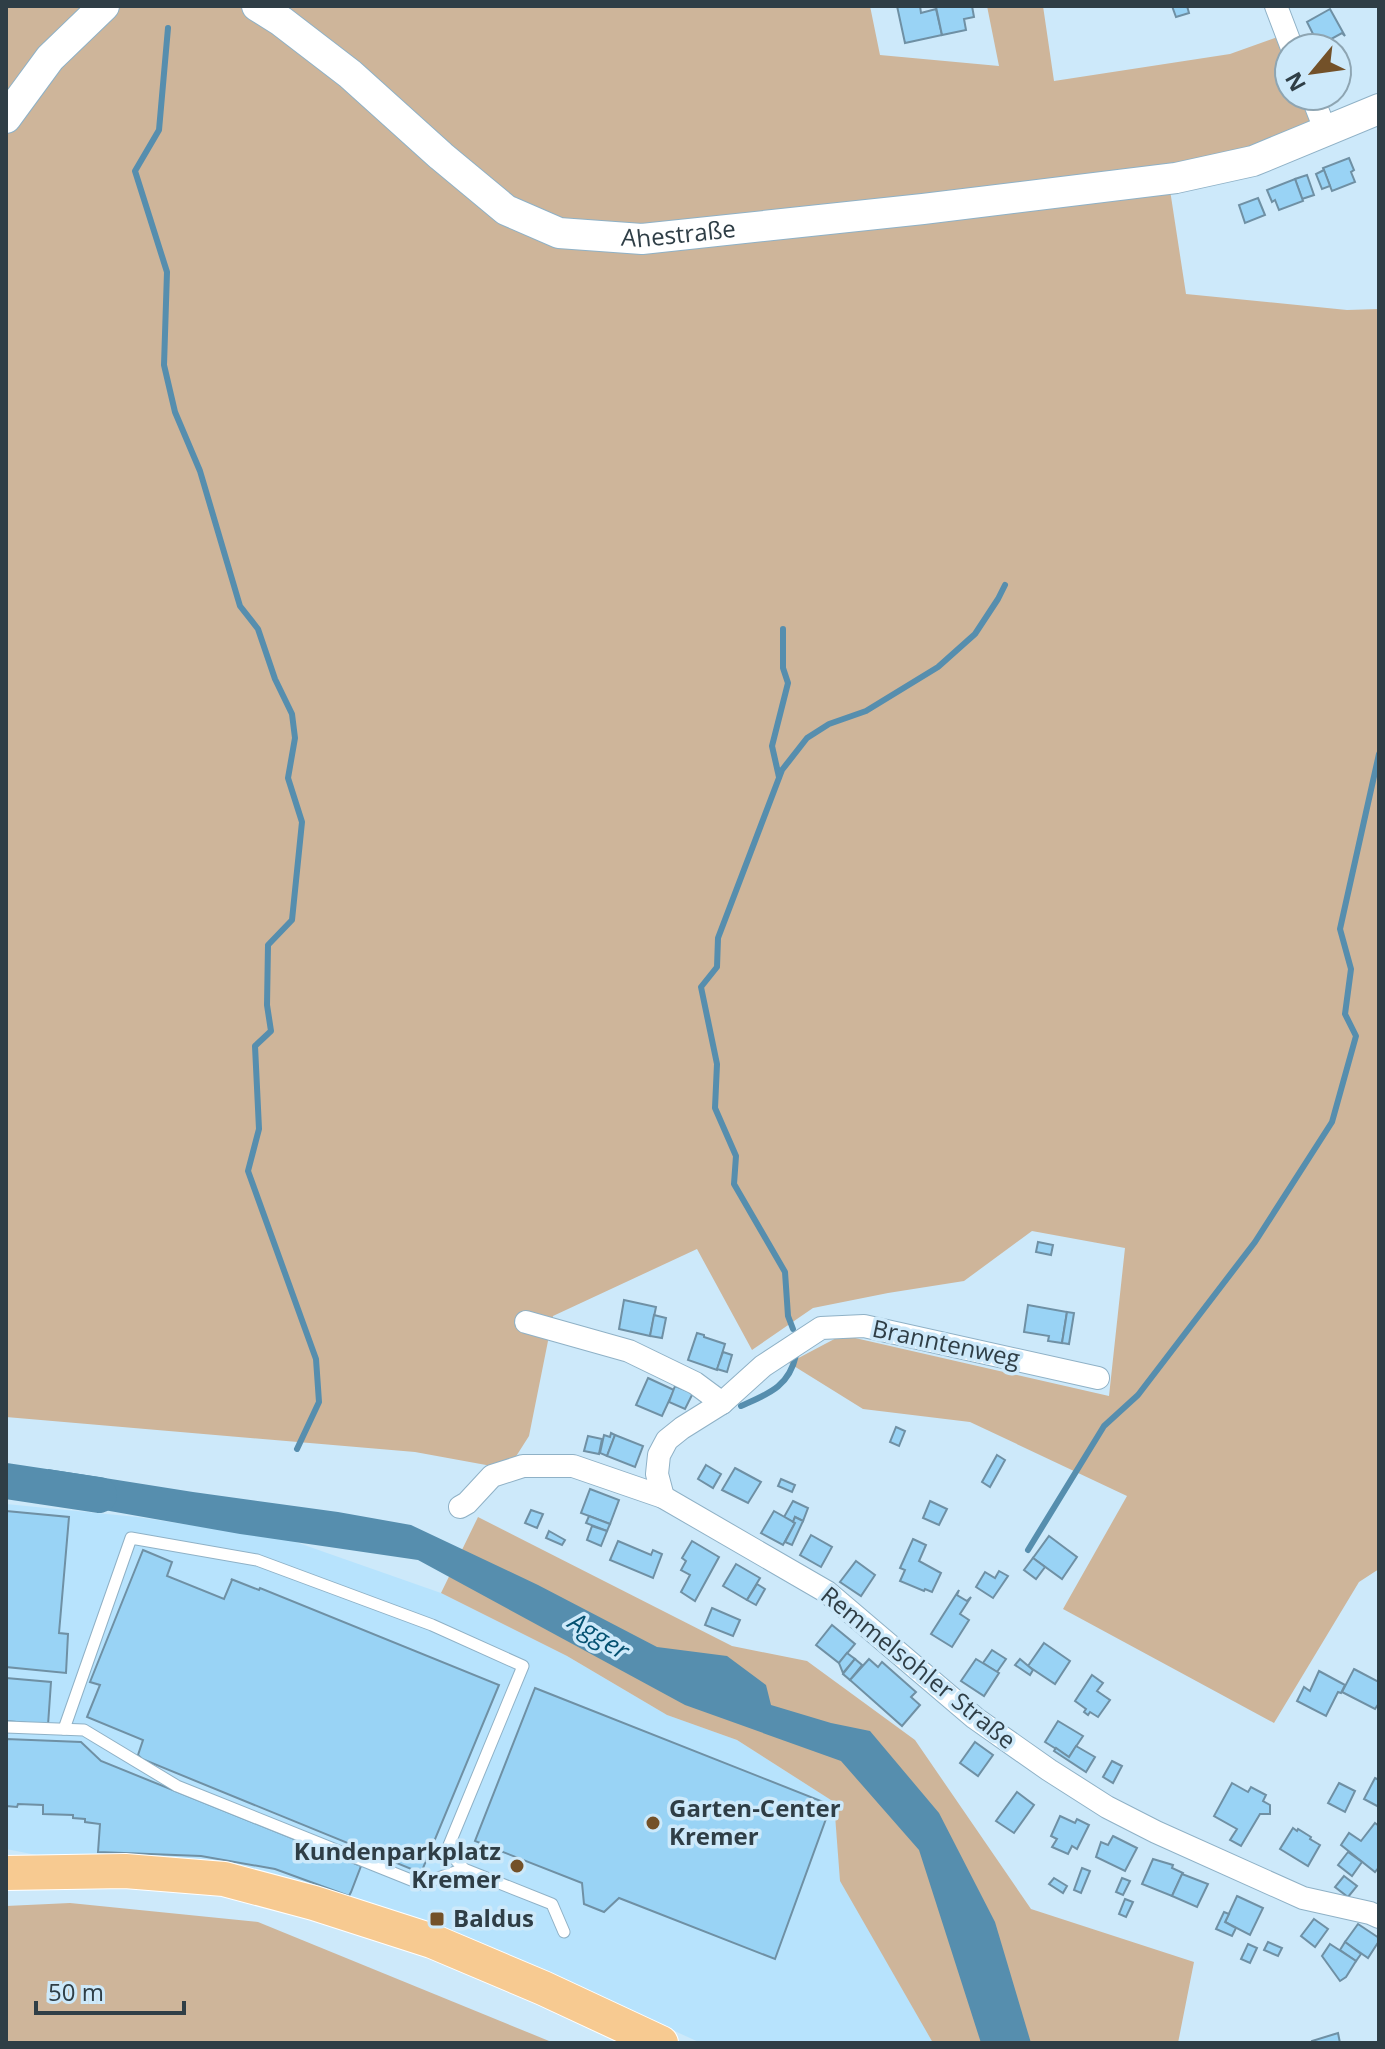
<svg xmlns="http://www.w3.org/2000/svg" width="1385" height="2049" viewBox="0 0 1385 2049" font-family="'Open Sans',sans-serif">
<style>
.built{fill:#b7e3fd}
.green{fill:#ceb59a}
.water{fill:#568eae}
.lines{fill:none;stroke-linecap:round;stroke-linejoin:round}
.stream{stroke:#568eae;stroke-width:6}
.river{stroke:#568eae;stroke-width:36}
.building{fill:#99d3f5;stroke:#6f90a4;stroke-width:2}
.service-casing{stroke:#8fb1c6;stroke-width:13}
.minor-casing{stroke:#8fb1c6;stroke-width:24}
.secondary-casing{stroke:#8fb1c6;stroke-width:32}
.primary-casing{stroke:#fff;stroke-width:36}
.service{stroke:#fff;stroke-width:11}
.minor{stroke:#fff;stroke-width:22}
.secondary{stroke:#fff;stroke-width:30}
.primary{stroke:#f7ca91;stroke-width:34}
.poi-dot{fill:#735129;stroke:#cde9fa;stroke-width:3}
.labels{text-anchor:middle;stroke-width:7;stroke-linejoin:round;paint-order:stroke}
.street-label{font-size:24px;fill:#2f3e46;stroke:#cde9fa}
.poi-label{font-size:24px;font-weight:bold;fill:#2f3e46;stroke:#cde9fa;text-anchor:start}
.water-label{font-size:26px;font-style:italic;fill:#045171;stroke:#cde9fa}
</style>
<rect width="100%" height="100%" fill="#cde9fa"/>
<polygon class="built" points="6,1504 137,1517 290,1540 441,1593 567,1656 667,1715 737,1740 834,1802 841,1881 933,2043 701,2043 478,1942 6,1849"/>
<g class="green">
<polygon points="6,6 870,6 880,55 999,66 987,6 1043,6 1054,81 1230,54 1283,35 1289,51 1289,96 1307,96 1320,130 1170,190 1186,294 1347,310 1379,309 1379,1569 1359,1582 1274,1723 1063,1609 1127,1496 970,1422 863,1409 789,1363 842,1335 1109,1396 1125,1248 1032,1231 964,1281 888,1293 813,1308 752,1350 697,1249 553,1316 529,1436 508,1469 415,1452 6,1417"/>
<polygon points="478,1517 732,1646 807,1661 915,1740 1031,1909 1194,1962 1178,2043 933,2043 840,1881 834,1802 737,1740 667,1715 567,1656 441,1593"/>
<polygon points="70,1903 258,1922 554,2043 6,2043 6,1906"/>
</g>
<polygon class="water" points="48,1469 193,1492 338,1512 411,1525 538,1585 657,1647 727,1656 766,1685 771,1705 831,1723 870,1731 939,1813 995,1922 1031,2043 981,2043 919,1850 841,1761 685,1705 418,1560 240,1534 53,1501"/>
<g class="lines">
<g class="stream">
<polyline points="168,28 159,130 135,171 167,272 164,365 175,412 200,471 240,606 258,629 275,679 292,714 295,738 288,778 302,822 292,920 268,945 267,1005 271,1031 255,1046 259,1129 248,1171 316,1359 319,1402 297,1449"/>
<polyline points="779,777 772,746 788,683 783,668 783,629"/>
<polyline points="793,1329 788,1316 785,1272 734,1184 736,1156 715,1108 717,1064 701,987 717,967 718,938 782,770 807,738 829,724 866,711 938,667 975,634 998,599 1005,585"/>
<path d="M 741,1406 C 768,1394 789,1387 796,1355"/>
<polyline points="1028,1550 1104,1426 1138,1395 1255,1242 1332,1122 1356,1036 1345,1014 1351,969 1340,929 1379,754"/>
</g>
<polyline class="river" points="6,1481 99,1495"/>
</g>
<g class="building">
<polygon points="897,6 920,6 921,13 936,9 942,35 905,43"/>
<polygon points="941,6 972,6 974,17 964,19 966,30 942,35 936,7"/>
<polygon points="1172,6 1187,6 1189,13 1176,17"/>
<polygon points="1330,9 1345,36 1342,33 1320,45 1322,48 1320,48 1307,22"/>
<polygon points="1349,158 1354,170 1351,172 1355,182 1332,191 1323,168"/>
<polygon points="1324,170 1330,186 1322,189 1316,174"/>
<polygon points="1307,175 1314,195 1302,199 1295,179"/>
<polygon points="1295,179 1303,201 1279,210 1275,200 1272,202 1267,190"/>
<polygon points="1258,198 1265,215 1245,223 1239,205"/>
<polygon points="1038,1242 1053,1245 1051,1255 1036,1252"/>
<polygon points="624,1300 656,1307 650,1336 619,1329"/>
<polygon points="1028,1305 1067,1312 1062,1343 1048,1341 1049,1336 1024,1332"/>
<polygon points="1067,1312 1074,1313 1069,1344 1062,1343"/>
<polygon points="654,1315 666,1318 662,1338 650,1336"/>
<polygon points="697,1333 704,1335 704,1337 725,1344 717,1370 688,1360"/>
<polygon points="723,1352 732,1355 727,1372 717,1369"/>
<polygon points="648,1378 674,1390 662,1416 636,1405"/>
<polygon points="675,1386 693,1393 685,1409 669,1402"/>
<polygon points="896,1427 905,1431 899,1446 890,1442"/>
<polygon points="611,1433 615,1435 607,1456 600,1453 604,1435 610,1437"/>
<polygon points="615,1435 643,1446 635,1467 607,1456"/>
<polygon points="588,1436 602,1439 599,1454 584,1451"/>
<polygon points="997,1455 1005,1460 990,1487 982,1482"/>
<polygon points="706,1465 721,1474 713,1488 698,1479"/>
<polygon points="735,1468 761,1482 748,1503 722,1490"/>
<polygon points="781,1479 795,1485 792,1492 778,1486"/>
<polygon points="590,1489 619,1500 610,1524 581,1513"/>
<polygon points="793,1501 808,1508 803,1521 795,1517 793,1522 784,1517"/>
<polygon points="930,1501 947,1509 939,1525 923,1518"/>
<polygon points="531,1510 543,1514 537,1528 525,1523"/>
<polygon points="6,1511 69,1517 59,1633 68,1634 66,1673 6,1667"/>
<polygon points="774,1511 795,1523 783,1545 761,1533"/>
<polygon points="589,1516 610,1524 607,1531 586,1523"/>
<polygon points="795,1517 803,1521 792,1545 785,1542 795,1523 793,1522"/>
<polygon points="592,1526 607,1531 601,1546 587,1540"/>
<polygon points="549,1531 565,1540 562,1545 546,1538"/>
<polygon points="811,1535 832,1547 821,1567 800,1555"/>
<polygon points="1049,1536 1077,1557 1062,1579 1033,1558"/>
<polygon points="913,1539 926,1545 919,1561 941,1573 932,1592 925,1589 924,1591 900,1581 905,1570 900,1568"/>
<polygon points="618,1541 651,1555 653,1550 662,1554 653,1578 610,1560"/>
<polygon points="692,1541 719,1557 695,1601 681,1592 690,1575 681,1570 686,1561 682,1558"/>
<polygon points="143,1550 172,1562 167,1576 224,1599 232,1580 231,1579 259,1590 260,1588 499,1685 421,1873 142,1759 138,1755 143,1740 87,1717 100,1685 90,1682"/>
<polygon points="1033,1558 1045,1567 1036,1579 1024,1570"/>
<polygon points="856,1561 875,1575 861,1596 840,1582"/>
<polygon points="736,1564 760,1578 747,1600 723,1586"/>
<polygon points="999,1571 1008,1576 993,1598 976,1587 985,1572 995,1578"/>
<polygon points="757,1584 765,1589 756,1605 747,1600"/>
<polygon points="959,1590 957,1595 967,1601 971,1597 960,1614 969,1620 952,1647 931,1634"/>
<polygon points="712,1608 740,1620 733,1636 705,1625"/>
<polygon points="832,1625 855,1644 839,1663 816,1645"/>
<polygon points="1044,1643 1070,1661 1055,1684 1028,1666"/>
<polygon points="992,1650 1006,1659 997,1672 983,1663"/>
<polygon points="847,1653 855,1659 843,1673 839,1663"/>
<polygon points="855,1659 862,1665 850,1680 843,1674"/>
<polygon points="869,1659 878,1667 882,1662 916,1692 911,1697 920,1705 902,1726 850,1680"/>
<polygon points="976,1659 999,1673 984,1696 961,1681"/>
<polygon points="1020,1659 1033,1670 1030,1675 1015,1665"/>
<polygon points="1354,1669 1379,1682 1379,1703 1375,1709 1342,1692"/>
<polygon points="1319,1671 1345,1685 1341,1693 1338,1692 1326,1716 1297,1701 1304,1687 1310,1691"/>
<polygon points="1092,1675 1103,1683 1097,1691 1110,1700 1098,1717 1090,1712 1088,1715 1084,1712 1086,1709 1075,1701"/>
<polygon points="6,1678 51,1682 48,1725 6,1721"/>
<polygon points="535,1688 831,1805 775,1959 619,1898 604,1912 584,1904 582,1883 475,1841"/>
<polygon points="1058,1721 1083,1736 1069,1757 1045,1742"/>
<polygon points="6,1739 81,1742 101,1761 361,1866 351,1892 349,1896 275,1869 201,1856 98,1852 100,1824 85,1822 85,1819 73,1818 73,1815 43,1814 43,1805 18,1804 17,1807 6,1806"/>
<polygon points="975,1742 993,1755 978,1776 960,1763"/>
<polygon points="1076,1746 1095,1757 1086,1772 1054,1751 1056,1748 1069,1757"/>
<polygon points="1112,1761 1122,1766 1113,1783 1103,1777"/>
<polygon points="1375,1778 1379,1780 1379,1807 1364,1799"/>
<polygon points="1232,1783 1248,1792 1251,1787 1266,1795 1263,1801 1270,1805 1270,1814 1260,1814 1241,1846 1230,1840 1237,1829 1214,1816"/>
<polygon points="1339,1783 1355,1791 1345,1812 1328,1803"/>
<polygon points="1017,1792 1034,1805 1014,1833 996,1821"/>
<polygon points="1060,1816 1075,1823 1077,1819 1089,1825 1077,1849 1072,1846 1068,1854 1052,1847 1057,1839 1051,1836"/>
<polygon points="1375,1823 1379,1826 1379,1867 1375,1872 1341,1845 1349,1833 1361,1841"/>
<polygon points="1293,1828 1297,1831 1298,1829 1311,1837 1310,1839 1320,1845 1308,1866 1280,1849"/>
<polygon points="1113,1836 1137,1848 1125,1871 1096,1857 1101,1842 1108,1845"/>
<polygon points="1348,1852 1362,1862 1352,1876 1338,1865"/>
<polygon points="1153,1859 1173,1865 1172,1868 1183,1873 1172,1896 1142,1884"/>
<polygon points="1082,1868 1090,1871 1081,1893 1074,1890"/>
<polygon points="1182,1874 1208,1884 1197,1907 1172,1896"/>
<polygon points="1344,1876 1357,1886 1348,1897 1335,1887"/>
<polygon points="1054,1878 1067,1886 1063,1893 1049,1884"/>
<polygon points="1122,1878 1130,1881 1123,1895 1116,1892"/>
<polygon points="1237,1896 1263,1908 1250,1935 1225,1922"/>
<polygon points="1125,1899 1133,1902 1126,1917 1119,1914"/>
<polygon points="1224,1912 1229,1914 1225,1922 1236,1928 1232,1936 1216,1929"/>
<polygon points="1314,1919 1328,1929 1315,1947 1301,1936"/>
<polygon points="1358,1924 1379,1938 1379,1941 1368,1958 1345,1942"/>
<polygon points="1268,1942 1282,1948 1278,1956 1264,1950"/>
<polygon points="1345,1942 1361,1954 1356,1961 1340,1950"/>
<polygon points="1248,1944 1257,1948 1250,1963 1241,1959"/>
<polygon points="1330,1944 1356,1961 1346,1977 1340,1981 1322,1956"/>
<polygon points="1338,2033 1340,2043 1312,2043 1312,2041"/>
</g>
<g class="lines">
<g class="service-casing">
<g id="service">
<polyline points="6,1727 84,1730 177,1786 421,1884 464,1869"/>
<polyline points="64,1729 131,1538 257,1560 432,1625 523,1666 447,1850 464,1869 552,1904 564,1932"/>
</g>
</g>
<g class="minor-casing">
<g id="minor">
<polyline points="1276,6 1292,48"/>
<polyline points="1312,96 1326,132"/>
<polyline points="526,1322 629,1351 695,1383 722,1403"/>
<polyline points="663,1497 657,1474 659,1455 667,1440 682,1428 722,1403 763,1366 821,1328 864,1326 1098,1378"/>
<polyline points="460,1507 467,1503 492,1476 523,1466 573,1466 663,1497 827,1592 975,1718 1049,1770 1107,1807 1156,1832 1303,1898 1370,1913 1379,1917"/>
</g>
</g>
<g class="secondary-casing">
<g id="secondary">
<path id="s1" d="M 257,6 L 281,21 L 350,74 L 441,156 L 506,210 L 559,233 L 642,239 L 923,209 L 1176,178 L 1253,161 L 1379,109"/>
<polyline points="6,118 50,58 104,6"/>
</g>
</g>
<g class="primary-casing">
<polyline id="primary" points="6,1873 125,1871 224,1879 314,1903 432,1941 543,1988 661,2043"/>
</g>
<use href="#service" class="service"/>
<use href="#minor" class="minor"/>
<use href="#secondary" class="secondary"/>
<use href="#primary" class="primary"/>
</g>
<g class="poi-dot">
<circle cx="653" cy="1823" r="8"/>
<circle cx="517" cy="1866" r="8"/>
<rect x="429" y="1911" width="16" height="16" rx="4"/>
</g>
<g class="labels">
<g class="street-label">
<text dy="8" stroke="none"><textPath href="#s1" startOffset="500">Ahestraße</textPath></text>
<text transform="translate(946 1344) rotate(12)" y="8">Branntenweg</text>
<text transform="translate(918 1668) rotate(39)" y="8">Remmelsohler Straße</text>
</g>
<g class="poi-label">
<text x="669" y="1817">Garten-Center<tspan x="669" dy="28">Kremer</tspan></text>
<text x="501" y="1860" text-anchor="end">Kundenparkplatz<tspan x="501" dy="28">Kremer</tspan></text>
<text x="453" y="1927">Baldus</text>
</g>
<g class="water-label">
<text transform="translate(599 1636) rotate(32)" y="9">Agger</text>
</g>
</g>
<rect width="1385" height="2049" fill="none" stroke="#2f3e46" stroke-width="16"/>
<g transform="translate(1313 72) rotate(241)"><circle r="38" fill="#cde9fa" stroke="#8ea5b2" stroke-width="2"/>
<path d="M0-6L14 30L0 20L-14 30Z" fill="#735129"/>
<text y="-12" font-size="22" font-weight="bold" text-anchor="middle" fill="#2f3e46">N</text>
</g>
<path d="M36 2001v12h148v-12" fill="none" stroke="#2f3e46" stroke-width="4"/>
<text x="48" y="2001" font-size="24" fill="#2f3e46" stroke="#cde9fa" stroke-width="6" paint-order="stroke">50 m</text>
</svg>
